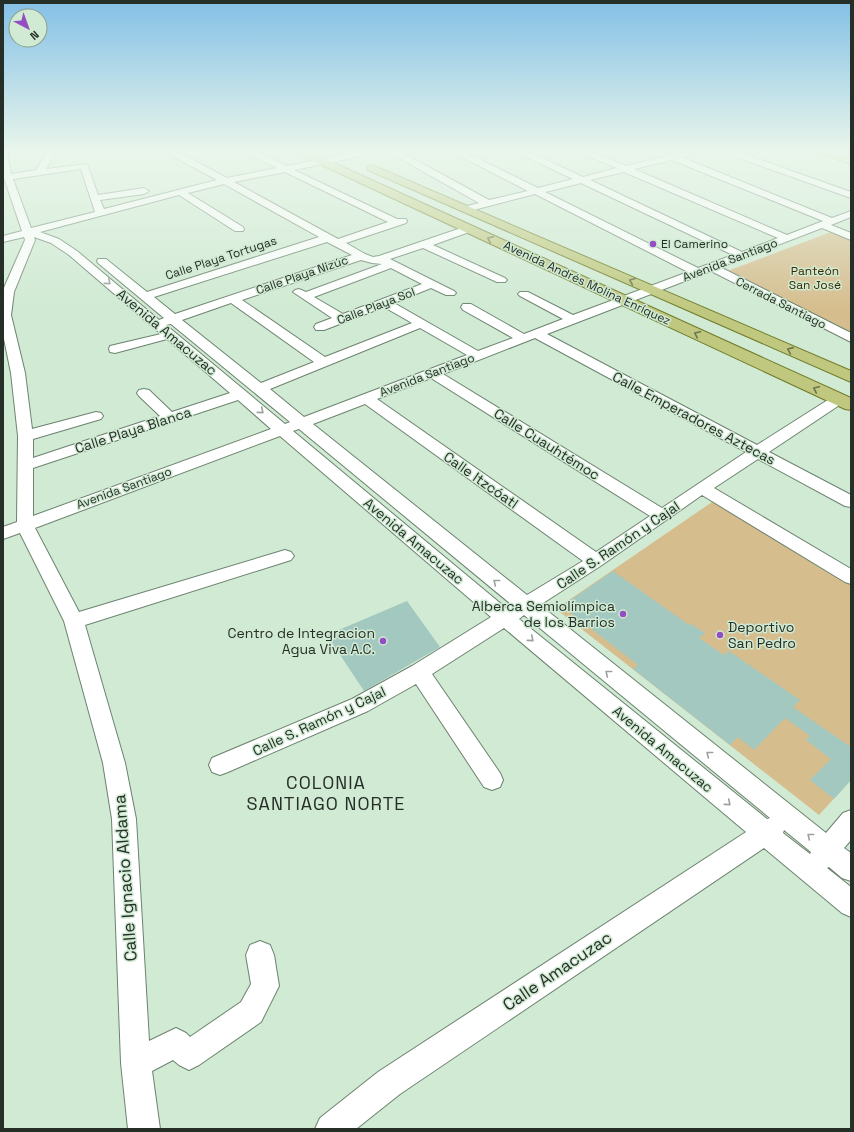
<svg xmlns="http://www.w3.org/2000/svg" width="854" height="1132" viewBox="0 0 854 1132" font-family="'Space Grotesk',sans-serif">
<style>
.green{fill:#d5bd8d}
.building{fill:#a3c8c0}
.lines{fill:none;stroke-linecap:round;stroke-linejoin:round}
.minor-casing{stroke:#6c836f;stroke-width:2}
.major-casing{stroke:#6f7b29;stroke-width:2}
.minor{fill:#fff;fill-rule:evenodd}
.major{fill:#c0c87f;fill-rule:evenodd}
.oneway{stroke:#6b744f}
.oneway2{stroke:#9da19e}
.poi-dot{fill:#954ec2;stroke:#d0ead3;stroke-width:1.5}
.labels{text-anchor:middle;stroke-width:3;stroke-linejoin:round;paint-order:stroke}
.far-poi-label{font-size:12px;fill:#262f27;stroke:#d0ead3;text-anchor:start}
.far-street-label{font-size:12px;fill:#262f27;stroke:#d0ead3}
.far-park-label{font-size:12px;fill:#3d2a00;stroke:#d0ead3}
.street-label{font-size:14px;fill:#262f27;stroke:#d0ead3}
.poi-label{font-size:14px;fill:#262f27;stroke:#d0ead3;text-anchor:end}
.near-street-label{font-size:17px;fill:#262f27;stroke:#d0ead3}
.near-neighbourhood-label{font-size:18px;letter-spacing:1px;fill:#262f27;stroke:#d0ead3}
</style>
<rect width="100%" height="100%" fill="#d0ead3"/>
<g class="green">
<polygon points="831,232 851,240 851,337 725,272"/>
<polygon points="715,500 851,581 851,780 819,815 556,609"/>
</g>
<g class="building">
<polygon points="613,571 689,625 691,624 705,633 699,638 724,655 729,651 800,700 793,707 851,747 851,780 834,799 810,780 831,759 806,740 810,736 785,718 754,750 738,737 730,745 633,669 638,665 562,606"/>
<polygon points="407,601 440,647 364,691 327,635"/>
</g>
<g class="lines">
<g class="minor-casing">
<g id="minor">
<path d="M 3,152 L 7,152 L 11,174 L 36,170 L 48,152 L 56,152 L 46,169 L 87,164 L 98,195 L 144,188 L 149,191 L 144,194 L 100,200 L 104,209 L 217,180 L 169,154 L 168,152 L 178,152 L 227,178 L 277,168 L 248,154 L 247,152 L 257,152 L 287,166 L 356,152 L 371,152 L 367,155 L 294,170 L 397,219 L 406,219 L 407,221 L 406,223 L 346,243 L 365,254 L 373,257 L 379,256 L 464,227 L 472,227 L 473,229 L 472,231 L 433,245 L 505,278 L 507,280 L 505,282 L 497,282 L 423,248 L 390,259 L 454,291 L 456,293 L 454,295 L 446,295 L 431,288 L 394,303 L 478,351 L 513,338 L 463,310 L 461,307 L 463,304 L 471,304 L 524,334 L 563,319 L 520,296 L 518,294 L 520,292 L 528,292 L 573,315 L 688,272 L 535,194 L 466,212 L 463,211 L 461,209 L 463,207 L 479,203 L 392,154 L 391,152 L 401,152 L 489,200 L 528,191 L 456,154 L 455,152 L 465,152 L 538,188 L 573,179 L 520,154 L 519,152 L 529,152 L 583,177 L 617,168 L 583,154 L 582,152 L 592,152 L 626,166 L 666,156 L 670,153 L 696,152 L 695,154 L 681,157 L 832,218 L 851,211 L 851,217 L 831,225 L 851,233 L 851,240 L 822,228 L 720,267 L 851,333 L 851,342 L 711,271 L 547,334 L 757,445 L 834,396 L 839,395 L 844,396 L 846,399 L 844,402 L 769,452 L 851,495 L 851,507 L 845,506 L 758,459 L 714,488 L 851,569 L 851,584 L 845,582 L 702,495 L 602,565 L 540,605 L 826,833 L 843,813 L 851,810 L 851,840 L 844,848 L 851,853 L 851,881 L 842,878 L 829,867 L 827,868 L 851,887 L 851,917 L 842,913 L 764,848 L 400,1094 L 356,1129 L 315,1129 L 320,1118 L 378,1072 L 746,832 L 504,628 L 432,674 L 500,773 L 503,780 L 500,787 L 492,790 L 484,787 L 416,684 L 368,711 L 228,772 L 220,775 L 212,772 L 209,765 L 212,758 L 352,699 L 412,666 L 491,617 L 280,436 L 35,528 L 79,612 L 285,550 L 291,552 L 294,556 L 291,560 L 85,625 L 125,763 L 136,819 L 149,1041 L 176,1028 L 186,1033 L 190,1037 L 241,1002 L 251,984 L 246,955 L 250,945 L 260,941 L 270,945 L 274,955 L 279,986 L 261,1022 L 199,1065 L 189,1070 L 179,1065 L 173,1060 L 152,1071 L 160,1129 L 128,1129 L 121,1063 L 112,819 L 103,763 L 64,621 L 20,533 L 3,539 L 3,527 L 17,522 L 18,436 L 11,373 L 3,334 L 3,290 L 25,240 L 24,237 L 3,242 L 3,236 L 22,231 L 3,175 ZM 672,160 L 823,221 L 787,235 L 634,169 ZM 81,169 L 95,212 L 31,228 L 13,179 ZM 285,172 L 388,222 L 338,239 L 234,182 ZM 624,172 L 778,238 L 742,252 L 590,180 ZM 581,183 L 733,255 L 698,268 L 545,192 ZM 224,184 L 319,237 L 147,292 L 106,259 L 98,259 L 97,261 L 98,263 L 164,318 L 159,320 L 77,251 L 59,239 L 40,232 L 179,195 L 235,231 L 243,231 L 244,229 L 243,227 L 188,193 ZM 34,237 L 51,243 L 69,255 L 161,334 L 110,346 L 109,349 L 110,352 L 115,353 L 167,339 L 230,393 L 172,412 L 149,390 L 144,389 L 139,390 L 137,393 L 139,396 L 160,416 L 33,458 L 33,439 L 101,419 L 103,416 L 101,413 L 96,412 L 32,429 L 25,373 L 11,315 L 14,292 L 35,240 ZM 327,242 L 352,255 L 175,314 L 154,297 ZM 361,260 L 372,263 L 382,264 L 306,292 L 299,289 L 295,290 L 293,292 L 332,318 L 316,324 L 314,327 L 316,330 L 324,330 L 384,307 L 412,323 L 325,357 L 242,300 ZM 391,268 L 422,284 L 343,314 L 314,297 ZM 231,303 L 314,362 L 261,383 L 182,320 ZM 171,324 L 290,422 L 285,424 L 166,325 ZM 420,328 L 467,355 L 304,417 L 270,389 ZM 535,338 L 746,452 L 662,508 L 443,374 ZM 431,378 L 650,516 L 596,552 L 377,399 ZM 238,400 L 271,429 L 33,516 L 33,468 ZM 365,404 L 583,561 L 527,595 L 313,424 ZM 299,429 L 512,605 L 506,608 L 293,431 ZM 524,615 L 770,818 L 767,819 L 519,619 ZM 784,830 L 811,852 L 810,854 L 783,833 Z"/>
<polygon points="727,152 738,152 851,192 851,198 728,154"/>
</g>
</g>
<g class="major-casing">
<g id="major">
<polygon points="297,152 310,152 851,398 851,410 845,409 298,154"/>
<polygon points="820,152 834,152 851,158 851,164 821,154"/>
<polygon points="372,165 851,371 851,382 368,170 367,168 368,166"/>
</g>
</g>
<use href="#minor" class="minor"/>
<use href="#major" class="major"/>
</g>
<defs><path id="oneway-chevron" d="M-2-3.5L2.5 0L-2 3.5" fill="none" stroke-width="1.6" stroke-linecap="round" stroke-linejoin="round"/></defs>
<g class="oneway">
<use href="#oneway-chevron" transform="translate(490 239) rotate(-155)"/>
<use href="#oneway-chevron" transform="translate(632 281) rotate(-157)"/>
<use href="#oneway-chevron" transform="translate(697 334) rotate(-155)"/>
<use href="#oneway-chevron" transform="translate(790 350) rotate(-156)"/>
<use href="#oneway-chevron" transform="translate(816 389) rotate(-155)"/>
</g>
<g class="oneway2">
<use href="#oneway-chevron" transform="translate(108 282) rotate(40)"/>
<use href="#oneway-chevron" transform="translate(261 411) rotate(40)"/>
<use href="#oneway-chevron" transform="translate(496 582) rotate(-141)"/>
<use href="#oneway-chevron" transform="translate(531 639) rotate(40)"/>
<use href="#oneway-chevron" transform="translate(608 673) rotate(-141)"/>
<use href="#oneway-chevron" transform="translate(709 754) rotate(-141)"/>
<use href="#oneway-chevron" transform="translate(728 803) rotate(40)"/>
<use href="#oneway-chevron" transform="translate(810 836) rotate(-141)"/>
</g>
<linearGradient id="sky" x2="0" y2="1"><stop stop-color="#83c0e6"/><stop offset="0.49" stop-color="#eaf6eb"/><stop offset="1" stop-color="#eaf6eb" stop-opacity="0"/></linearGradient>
<rect width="854" height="310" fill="url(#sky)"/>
<g class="poi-dot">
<circle cx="653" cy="244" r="4"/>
<circle cx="623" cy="614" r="4"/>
<circle cx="720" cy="635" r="4"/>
<circle cx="383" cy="641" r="4"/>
</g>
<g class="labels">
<g class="far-poi-label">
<text x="661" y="248">El Camerino</text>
</g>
<g class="far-street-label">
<text transform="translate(221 258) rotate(-18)" y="4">Calle Playa Tortugas</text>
<text transform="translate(730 260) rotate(-21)" y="4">Avenida Santiago</text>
<text transform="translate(302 275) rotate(-19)" y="4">Calle Playa Nizúc</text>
<text transform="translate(587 283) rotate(25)" y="4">Avenida Andrés Molina Enríquez</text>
<text transform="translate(781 303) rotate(27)" y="4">Cerrada Santiago</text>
<text transform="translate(376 306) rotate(-21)" y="4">Calle Playa Sol</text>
<text transform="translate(427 375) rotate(-21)" y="4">Avenida Santiago</text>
<text transform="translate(124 488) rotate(-20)" y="4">Avenida Santiago</text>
</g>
<g class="far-park-label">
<text x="815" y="275">Panteón<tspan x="815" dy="14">San José</tspan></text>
</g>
<g class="street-label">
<text transform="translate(167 332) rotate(40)" y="5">Avenida Amacuzac</text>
<text transform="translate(694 418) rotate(28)" y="5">Calle Emperadores Aztecas</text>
<text transform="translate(133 430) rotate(-18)" y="5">Calle Playa Blanca</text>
<text transform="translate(547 444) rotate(32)" y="5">Calle Cuauhtémoc</text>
<text transform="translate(481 480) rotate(35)" y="5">Calle Itzcóatl</text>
<text transform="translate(414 541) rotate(40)" y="5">Avenida Amacuzac</text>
<text transform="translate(618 545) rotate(-34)" y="5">Calle S. Ramón y Cajal</text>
<text transform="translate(319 721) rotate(-25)" y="5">Calle S. Ramón y Cajal</text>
<text transform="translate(663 749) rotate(40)" y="5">Avenida Amacuzac</text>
</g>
<g class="poi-label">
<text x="615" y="611">Alberca Semiolímpica<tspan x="615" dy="16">de los Barrios</tspan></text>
<text x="728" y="632" text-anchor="start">Deportivo<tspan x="728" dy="16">San Pedro</tspan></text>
<text x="375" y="638">Centro de Integracion<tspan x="375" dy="16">Agua Viva A.C.</tspan></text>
</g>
<g class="near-street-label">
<text transform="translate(125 878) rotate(-94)" y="6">Calle Ignacio Aldama</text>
<text transform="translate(557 971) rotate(-34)" y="6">Calle Amacuzac</text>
</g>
<g class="near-neighbourhood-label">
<text x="326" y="789">COLONIA<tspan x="326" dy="21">SANTIAGO NORTE</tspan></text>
</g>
</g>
<rect width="854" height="1132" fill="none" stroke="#262f27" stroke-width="8"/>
<g transform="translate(28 28) rotate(139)"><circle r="19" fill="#d0ead3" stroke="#8c9f8e"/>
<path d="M0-3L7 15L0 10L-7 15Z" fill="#954ec2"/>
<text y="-6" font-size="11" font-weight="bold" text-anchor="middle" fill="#262f27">N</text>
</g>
</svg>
